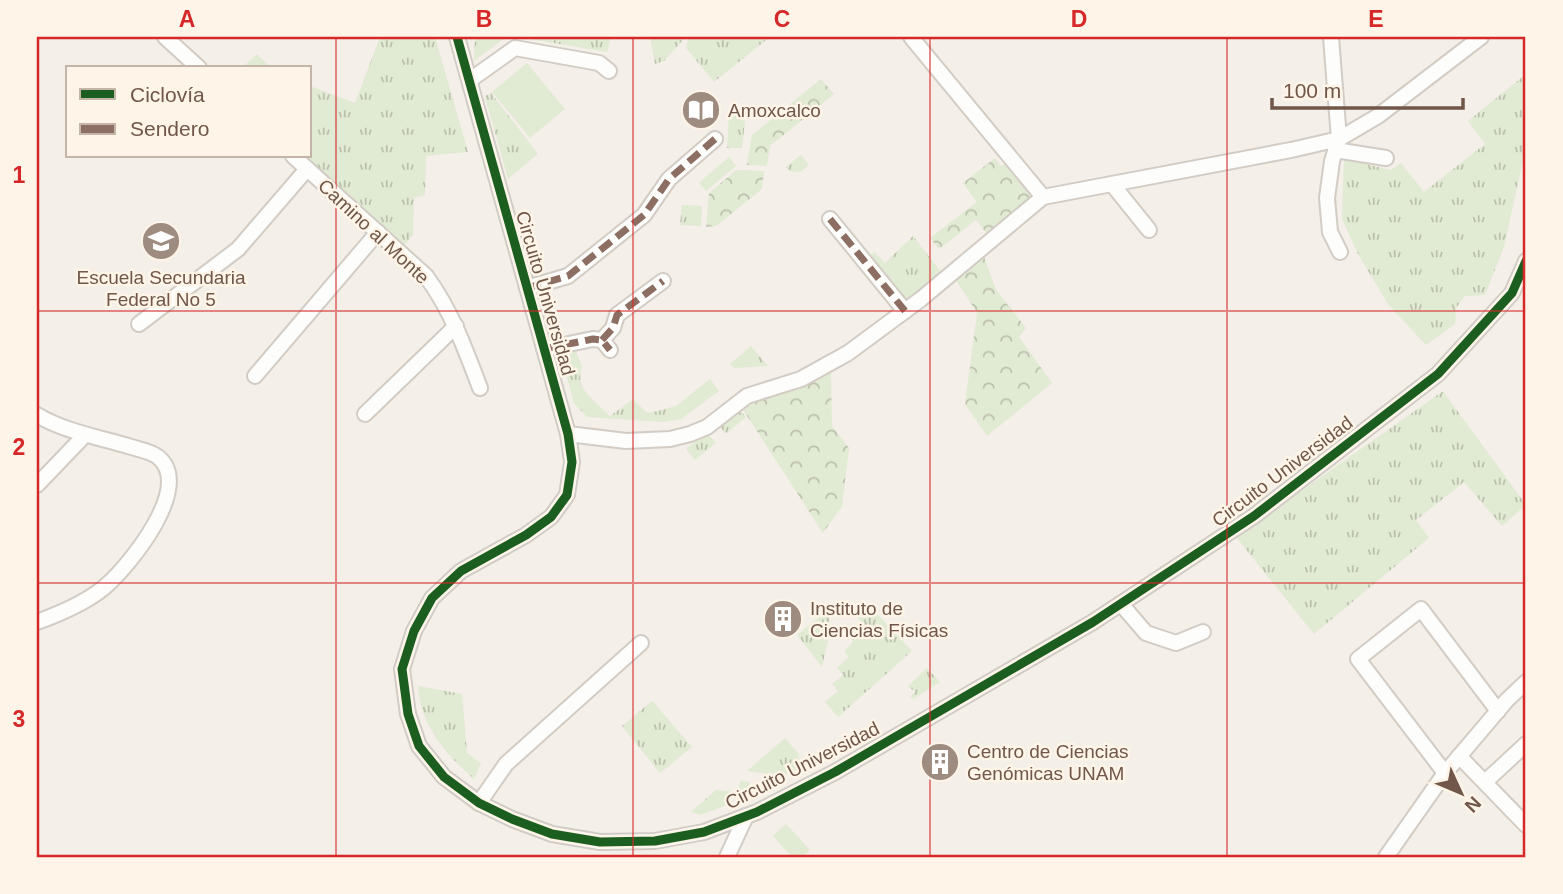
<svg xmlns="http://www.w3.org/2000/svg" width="1563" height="894" viewBox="0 0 1563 894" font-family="Arial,sans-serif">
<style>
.grass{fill:url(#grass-tufts)}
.forest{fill:url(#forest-crowns)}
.pitch{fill:#e1ead3}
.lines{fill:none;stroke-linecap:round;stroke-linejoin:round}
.street-casing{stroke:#d2ccc5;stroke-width:18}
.street{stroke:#fdfdfc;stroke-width:14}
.quiet{stroke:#8d6e63;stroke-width:7;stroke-dasharray:14 7;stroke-linecap:butt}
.cycleway-casing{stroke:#fef4e7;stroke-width:13}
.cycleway{stroke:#1b5e20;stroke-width:9}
.grid{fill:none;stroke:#d62828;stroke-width:2;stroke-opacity:0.55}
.labels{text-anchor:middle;stroke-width:5;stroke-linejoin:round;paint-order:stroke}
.poi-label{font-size:19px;fill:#70574a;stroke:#fef4e7;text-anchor:start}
.street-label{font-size:19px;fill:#70574a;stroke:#fef4e7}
.neatline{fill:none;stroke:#d62828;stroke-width:2.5}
.grid-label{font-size:23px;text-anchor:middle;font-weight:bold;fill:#d62828}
</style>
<defs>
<pattern id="grass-tufts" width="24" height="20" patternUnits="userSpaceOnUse" patternTransform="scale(1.75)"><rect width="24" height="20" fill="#e1ead3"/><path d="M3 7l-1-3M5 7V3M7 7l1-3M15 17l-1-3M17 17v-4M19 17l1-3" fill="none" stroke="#bbc0ad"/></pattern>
<pattern id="forest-crowns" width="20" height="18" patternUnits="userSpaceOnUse" patternTransform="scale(1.75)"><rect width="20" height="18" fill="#e1ead3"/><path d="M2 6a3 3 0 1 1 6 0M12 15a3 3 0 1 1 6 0" fill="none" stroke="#bbc0ad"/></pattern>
</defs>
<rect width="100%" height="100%" fill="#f4efe8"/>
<g class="grass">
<polygon points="380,37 435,37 468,152 426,156 425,195 414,198 413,234 402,249 304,156 310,156 310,86 355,103"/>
<polygon points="475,37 506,37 474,61"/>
<polygon points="518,37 611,37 607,52"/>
<polygon points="650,37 683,37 682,41 664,61 655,64"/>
<polygon points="689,37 770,37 714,82 686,48"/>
<polygon points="257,54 271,68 242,68"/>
<polygon points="1526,74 1526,147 1504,247 1485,295 1465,296 1456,308 1455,324 1426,345 1388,304 1358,254 1342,219 1344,159 1391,170 1401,163 1424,192 1485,144 1468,121"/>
<polygon points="491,93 538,154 508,179 485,96"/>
<polygon points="734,109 745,121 742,148 727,148 729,113"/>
<polygon points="801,155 809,165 800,172 789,171 786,167"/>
<polygon points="729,157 736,166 706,191 699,183"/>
<polygon points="682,205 702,206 701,226 680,225"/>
<polygon points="913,236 941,272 904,301 869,257 874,252 885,263"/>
<polygon points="751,346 768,366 734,368 730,364"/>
<path d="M 575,349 L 582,367 C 574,389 595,401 610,416 L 633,399 L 646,412 L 650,413 L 676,406 L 710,379 L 719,391 L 681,419 L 663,422 L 587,417 L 574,403 L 560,352 Z"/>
<polygon points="1443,391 1526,505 1502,526 1464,482 1416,520 1429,538 1314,634 1236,537"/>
<polygon points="737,406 746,417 726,434 717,423"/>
<polygon points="706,432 716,443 695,460 686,449"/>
<polygon points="866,602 912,651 838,717 825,702 838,691 832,684 843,675 837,668 849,657 844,651 854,641 848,634 861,622 853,612"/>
<polygon points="829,609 830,632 822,667 797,635"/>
<polygon points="927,668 940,682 913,699 910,697 915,692 908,686"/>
<path d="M 418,686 L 462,694 L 467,753 L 481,763 L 474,779 C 446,755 420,724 418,686 Z"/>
<polygon points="652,701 692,747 660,773 622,726"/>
<polygon points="785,738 798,753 801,768 781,776 747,771"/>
<polygon points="741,781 750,782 745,797 728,798 727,805 700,815 691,812 716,790 736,792"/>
</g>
<g class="forest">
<polygon points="821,79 834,94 770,146 767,166 747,165 752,135"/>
<polygon points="995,158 1001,166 1009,161 1037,197 988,235 976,220 939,249 930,238 977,202 963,183"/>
<polygon points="736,170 764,171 762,189 716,226 706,227 709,193"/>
<polygon points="983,254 996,290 1026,328 1019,337 1052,383 987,436 965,404 977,313 954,277"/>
<polygon points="831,370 832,426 849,448 842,506 823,533 742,408"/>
</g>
<g class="pitch">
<polygon points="527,63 565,109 530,138 492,92"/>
<polygon points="786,824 810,850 802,857 792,857 773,836"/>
</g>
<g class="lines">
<g class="street-casing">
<g id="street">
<polyline points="165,37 199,68"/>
<polyline points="457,37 568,434 572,462 567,495 551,517 526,535 461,571 432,598 414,631 402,669 408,714 419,746 444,777 479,803 512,819 552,834 600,842 655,841 704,832 757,812 835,772 1093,622 1254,516 1438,374 1512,293 1526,261"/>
<polyline points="911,37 1043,197"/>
<polyline points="1331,37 1339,139 1332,161 1327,198 1330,232 1340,252"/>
<polyline points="470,80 515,48 599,63 609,71"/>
<polyline points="1335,150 1386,158"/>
<path d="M 293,156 L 426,276 C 451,310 465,348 480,388"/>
<polyline points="1112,184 1149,230"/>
<polyline points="830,219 905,311"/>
<polyline points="527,288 568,276 644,215 669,179 715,139"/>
<polyline points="139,324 238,249 307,169"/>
<polyline points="602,340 613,328 617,315 663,281"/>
<polyline points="544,349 593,339 602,340 610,350"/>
<polyline points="255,376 378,232"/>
<polyline points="365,414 456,326"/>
<path d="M 37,415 C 64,431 97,437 128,446 C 137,449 151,451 158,457 C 194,486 131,563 108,584 C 90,601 59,614 37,622"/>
<polyline points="568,434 626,441 670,439 690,434 707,427 747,396 801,379 848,353 921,299 1043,197 1291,150 1339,139 1378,116 1481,37"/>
<polyline points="37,485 85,435"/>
<polyline points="1121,604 1146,633 1176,643 1203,632"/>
<polyline points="1459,756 1526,825"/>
<polyline points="1445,773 1358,659 1421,609 1498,711"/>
<polyline points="1485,782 1526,744"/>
<polyline points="479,803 506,764 641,643"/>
<polyline points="727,857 746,816"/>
<polyline points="1386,857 1445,773 1507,700 1526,682"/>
</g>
</g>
<use href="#street" class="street"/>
<g class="quiet">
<polyline points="830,219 905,311"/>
<polyline points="527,288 568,276 644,215 669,179 715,139"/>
<polyline points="602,340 613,328 617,315 663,281"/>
<polyline points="544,349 593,339 602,340 610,350"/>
</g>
<g class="cycleway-casing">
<polyline id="cycleway" points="457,37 568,434 572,462 567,495 551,517 526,535 461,571 432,598 414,631 402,669 408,714 419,746 444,777 479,803 512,819 552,834 600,842 655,841 704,832 757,812 835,772 1093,622 1254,516 1438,374 1512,293 1526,261"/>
</g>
<use href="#cycleway" class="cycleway"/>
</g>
<path class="grid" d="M 336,37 L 336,857M 633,37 L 633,857M 930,37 L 930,857M 1227,37 L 1227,857M 37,311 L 1526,311M 37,583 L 1526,583"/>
<defs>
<g id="library-disc" transform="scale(2.0125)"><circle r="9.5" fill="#9e8c81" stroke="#fef4e7"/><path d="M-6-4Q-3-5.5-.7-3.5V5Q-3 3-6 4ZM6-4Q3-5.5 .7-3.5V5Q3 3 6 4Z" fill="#fff"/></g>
<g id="school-disc" transform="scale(2.0125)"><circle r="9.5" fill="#9e8c81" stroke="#fef4e7"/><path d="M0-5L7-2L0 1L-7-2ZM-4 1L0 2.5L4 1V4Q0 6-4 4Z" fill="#fff"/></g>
<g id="building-disc" transform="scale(2.0125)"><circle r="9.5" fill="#9e8c81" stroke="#fef4e7"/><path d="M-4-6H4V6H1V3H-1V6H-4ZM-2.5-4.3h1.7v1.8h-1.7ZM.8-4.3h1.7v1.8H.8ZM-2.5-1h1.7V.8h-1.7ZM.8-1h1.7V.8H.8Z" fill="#fff"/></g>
</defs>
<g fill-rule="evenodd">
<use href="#library-disc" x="701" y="110"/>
<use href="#school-disc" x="161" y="241"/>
<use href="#building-disc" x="783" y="619"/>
<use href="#building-disc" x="940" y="762"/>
</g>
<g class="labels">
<g class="poi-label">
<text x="728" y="117">Amoxcalco</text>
<text x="161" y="284" text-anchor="middle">Escuela Secundaria<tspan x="161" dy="22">Federal No 5</tspan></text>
<text x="810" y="615">Instituto de<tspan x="810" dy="22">Ciencias Físicas</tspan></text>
<text x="967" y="758">Centro de Ciencias<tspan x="967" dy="22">Genómicas UNAM</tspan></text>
</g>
<g class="street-label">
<text transform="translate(374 231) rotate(43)" y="7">Camino al Monte</text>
<text transform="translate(546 293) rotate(74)" y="7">Circuito Universidad</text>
<text transform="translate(1282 471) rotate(-37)" y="7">Circuito Universidad</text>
<text transform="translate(802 765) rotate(-27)" y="7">Circuito Universidad</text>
</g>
</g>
<rect width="1563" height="894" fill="none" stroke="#fef4e7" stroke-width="77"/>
<rect x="66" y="66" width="245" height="91" fill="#fef4e7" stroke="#c5b5a8" stroke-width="2"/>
<rect x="80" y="89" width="35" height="10" fill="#1b5e20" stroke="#c5b5a8" stroke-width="2"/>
<text x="130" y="102" font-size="21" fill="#70574a">Ciclovía</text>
<rect x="80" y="124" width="35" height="10" fill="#8d6e63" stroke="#c5b5a8" stroke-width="2"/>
<text x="130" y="136" font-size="21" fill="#70574a">Sendero</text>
<g transform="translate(1461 793) rotate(134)" stroke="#fef4e7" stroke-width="5" paint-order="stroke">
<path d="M0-5L12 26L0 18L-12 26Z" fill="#70574a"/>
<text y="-10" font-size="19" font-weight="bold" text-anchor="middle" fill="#70574a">N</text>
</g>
<path d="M1272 98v10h191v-10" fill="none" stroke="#70574a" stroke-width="3.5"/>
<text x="1283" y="98" font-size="21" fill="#70574a" stroke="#fef4e7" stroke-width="5" paint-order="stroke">100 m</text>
<rect x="38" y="38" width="1486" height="818" class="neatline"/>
<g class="grid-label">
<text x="187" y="27">A</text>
<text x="484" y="27">B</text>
<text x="782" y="27">C</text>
<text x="1079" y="27">D</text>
<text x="1376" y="27">E</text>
<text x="19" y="183">1</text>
<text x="19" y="455">2</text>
<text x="19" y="727">3</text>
</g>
</svg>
